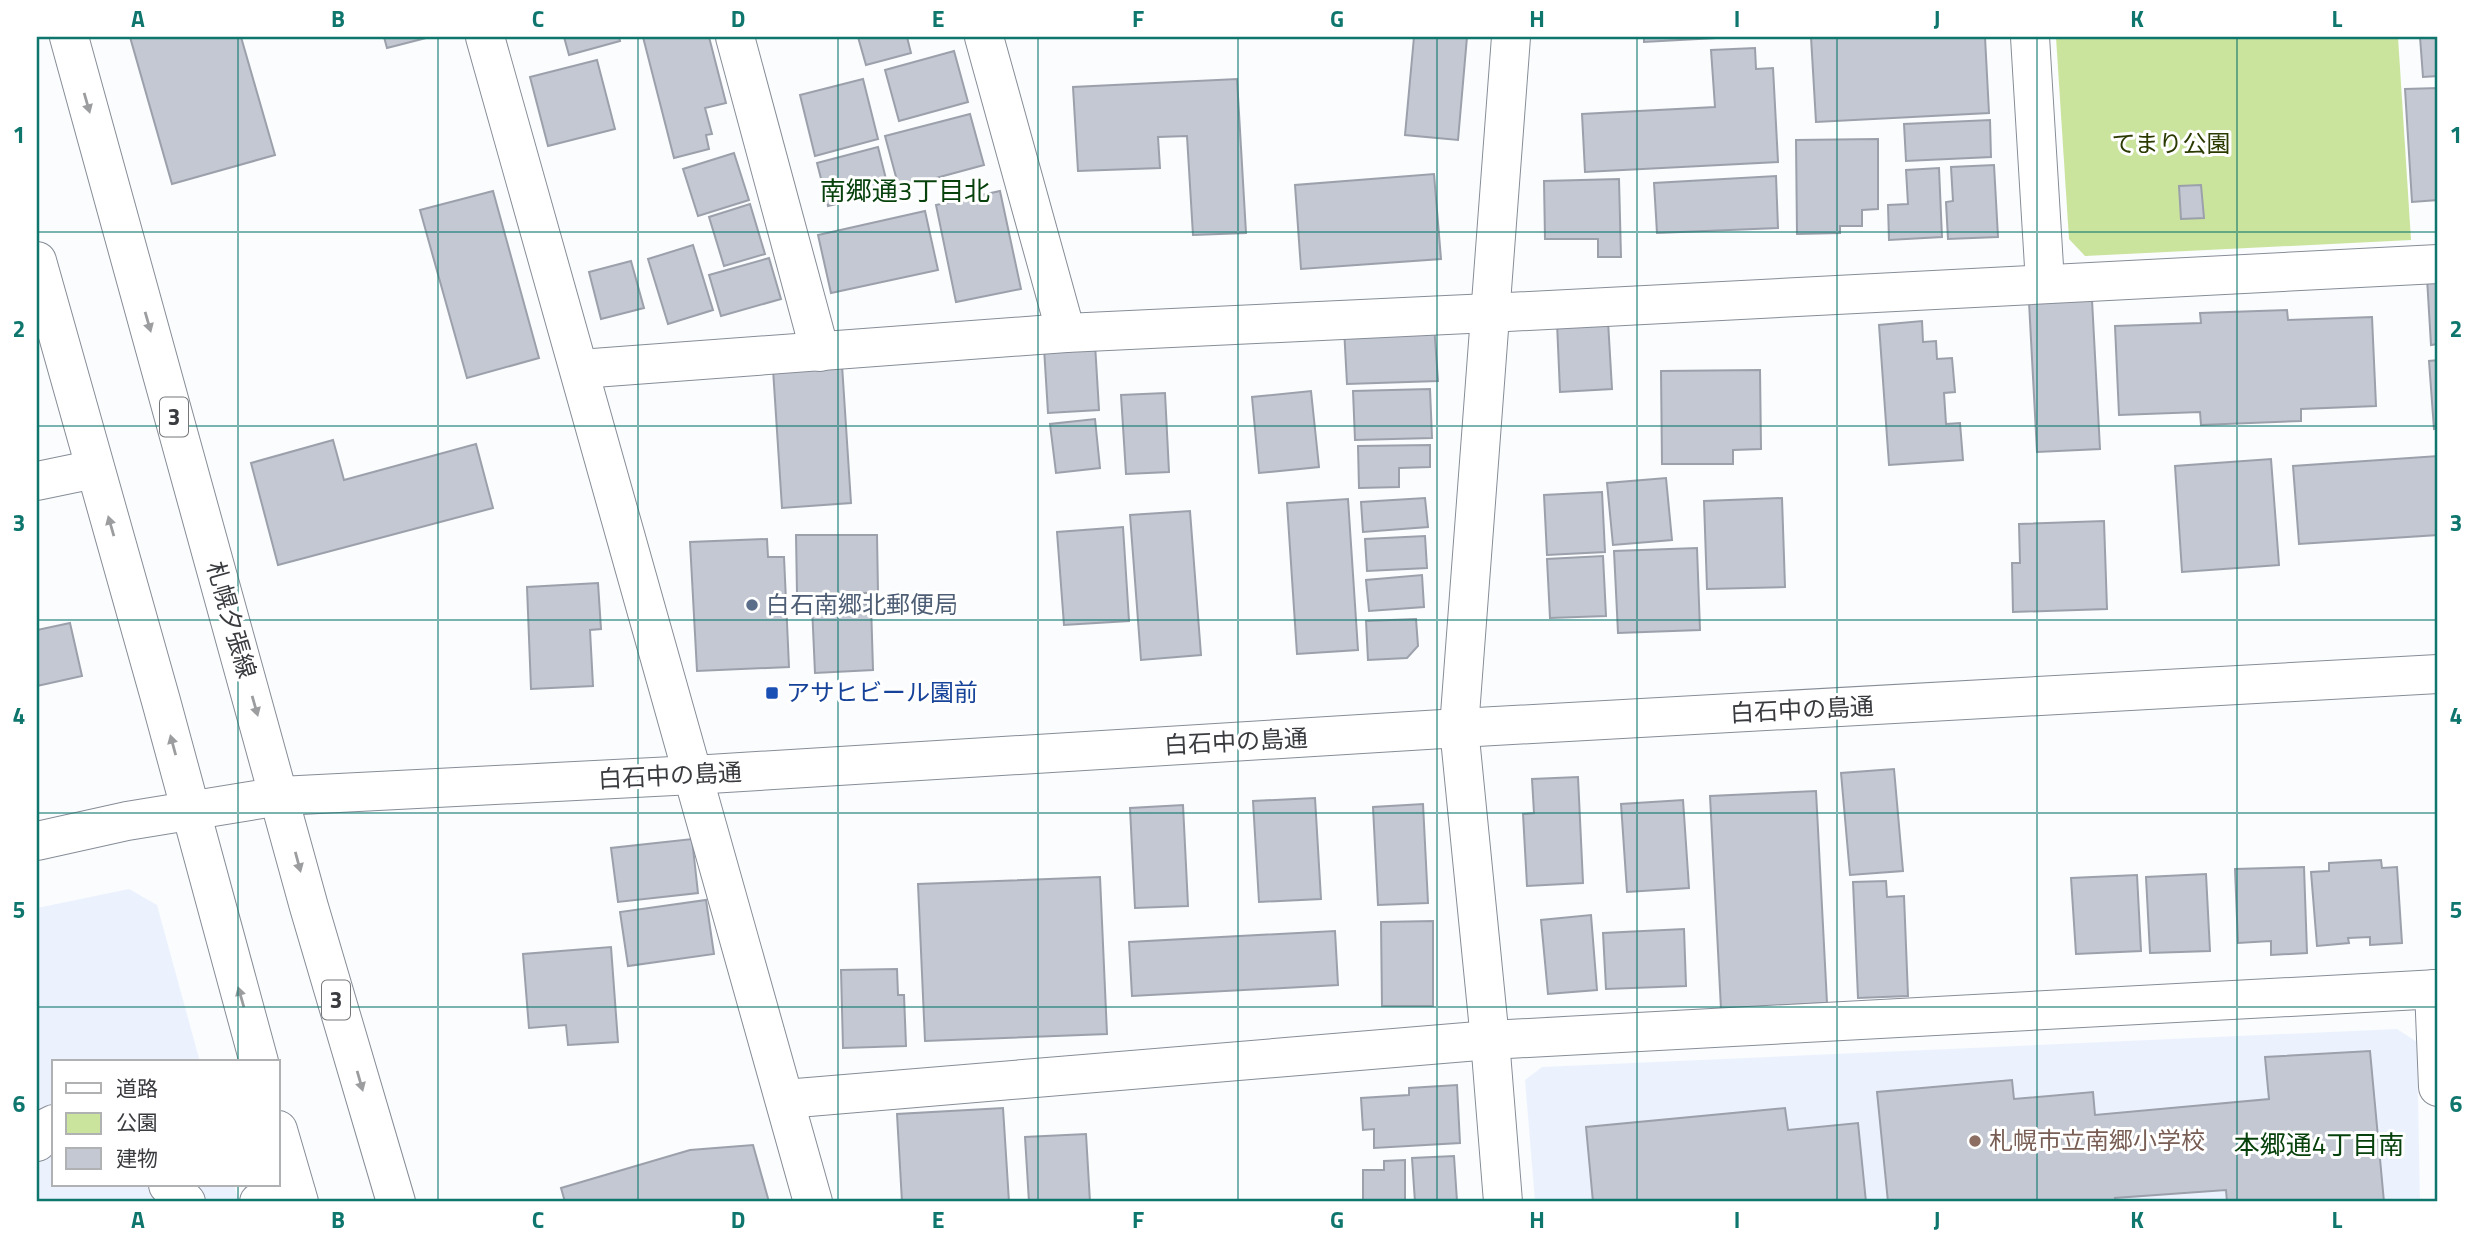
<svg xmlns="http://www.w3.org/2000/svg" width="2475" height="1239" viewBox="0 0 2475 1239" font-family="'Titillium Web','Noto Sans JP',sans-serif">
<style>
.built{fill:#ecf2fd}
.green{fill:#cae39d}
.building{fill:#c3c8d3;stroke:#9ba0ab;stroke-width:2}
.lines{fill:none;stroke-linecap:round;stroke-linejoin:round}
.minor-casing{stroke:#878d97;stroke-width:40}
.major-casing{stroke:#878d97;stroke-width:40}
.minor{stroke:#fff;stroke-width:38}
.major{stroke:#fff;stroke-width:38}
.oneway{fill:#9c9d9f}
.grid{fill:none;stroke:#0f766e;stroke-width:2;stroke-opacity:0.55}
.service-dot{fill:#5c6f8a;stroke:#fff;stroke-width:2.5}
.transit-dot{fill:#1a4fb4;stroke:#fff;stroke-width:2.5}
.education-dot{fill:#8d6e63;stroke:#fff;stroke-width:2.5}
.labels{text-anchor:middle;stroke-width:6;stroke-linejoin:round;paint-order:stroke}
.shield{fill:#fff;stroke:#747679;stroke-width:2}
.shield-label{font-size:23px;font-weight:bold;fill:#393b3f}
.park-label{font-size:24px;fill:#2b3b00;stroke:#fff}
.service-label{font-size:24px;fill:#4e5e75;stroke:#fff;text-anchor:start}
.street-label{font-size:24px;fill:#393b3f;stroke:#fff}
.transit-label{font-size:24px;fill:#164399;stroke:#fff;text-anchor:start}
.education-label{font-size:24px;fill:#785e54;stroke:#fff;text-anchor:start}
.neighbourhood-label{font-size:26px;fill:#07410c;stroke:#fff}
.neatline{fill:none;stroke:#0f766e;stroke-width:2.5}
.grid-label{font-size:23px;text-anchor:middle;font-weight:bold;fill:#0f766e}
</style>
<rect width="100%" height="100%" fill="#fafcfe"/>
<g class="built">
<polygon points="129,889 157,905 200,1062 54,1062 54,1185 234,1185 239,1202 37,1202 37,908"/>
<polygon points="2397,1029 2417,1042 2420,1202 1535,1202 1525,1080 1542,1067"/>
</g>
<polygon class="green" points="2056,37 2398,37 2411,240 2085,256 2069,239"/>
<g class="building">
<polygon points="130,37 241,37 275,155 172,184"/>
<polygon points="384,37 430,37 387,48"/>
<polygon points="564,37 619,37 620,41 569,55"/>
<polygon points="643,37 709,37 726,103 705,108 712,134 706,135 709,149 674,158"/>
<polygon points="858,37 907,37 911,53 866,65"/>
<polygon points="1414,37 1467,37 1458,140 1405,135"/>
<polygon points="1644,37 1735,37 1644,42"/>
<polygon points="1811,37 1985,37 1989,113 1816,122"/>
<polygon points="2420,37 2438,37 2438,76 2423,77"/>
<polygon points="1755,48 1756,69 1773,68 1778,162 1585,172 1582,114 1715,107 1711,50"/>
<polygon points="954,51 968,102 899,121 885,70"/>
<polygon points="597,60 615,129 548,146 530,77"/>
<polygon points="863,79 878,139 815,156 800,95"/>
<polygon points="1237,79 1246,233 1193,235 1187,136 1158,137 1160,168 1078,171 1073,87"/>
<polygon points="2438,88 2438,200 2412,202 2405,89"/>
<polygon points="970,114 984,165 899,188 885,136"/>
<polygon points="1990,120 1991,157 1906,161 1904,124"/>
<polygon points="1878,139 1878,209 1862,210 1862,226 1840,226 1840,233 1797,234 1796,140"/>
<polygon points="878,147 889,191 828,206 817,163"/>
<polygon points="734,153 749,200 698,216 683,169"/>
<polygon points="1994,165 1998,237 1948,239 1946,202 1953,201 1951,167"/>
<polygon points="1939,168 1942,237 1889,240 1888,205 1908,204 1906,170"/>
<polygon points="1434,174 1441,259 1301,269 1295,185"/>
<polygon points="1776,176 1778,228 1657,233 1654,183"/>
<polygon points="1619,179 1621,257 1598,257 1598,239 1545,239 1544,181"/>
<polygon points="2201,185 2204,218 2181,219 2179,186"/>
<polygon points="493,191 539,358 467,378 420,210"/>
<polygon points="1000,191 1021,289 956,302 936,205"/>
<polygon points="750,204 765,254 724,266 709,217"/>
<polygon points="925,211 938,270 831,293 818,235"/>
<polygon points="693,245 713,310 668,324 648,259"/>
<polygon points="769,258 781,299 721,316 709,275"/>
<polygon points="631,261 644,308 601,319 589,272"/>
<polygon points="2438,277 2438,344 2431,345 2427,278"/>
<polygon points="2092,300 2100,449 2037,452 2029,302"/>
<polygon points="2287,310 2288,320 2372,317 2376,406 2301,409 2301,421 2201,425 2200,412 2119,415 2115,326 2201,323 2200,313"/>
<polygon points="1608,321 1612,389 1560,392 1557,323"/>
<polygon points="1922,321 1923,342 1936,341 1937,359 1952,358 1955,392 1944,393 1946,424 1960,423 1963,460 1889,465 1879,325"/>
<polygon points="1434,324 1438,381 1347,384 1344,328"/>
<polygon points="1095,344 1099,410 1048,413 1044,348"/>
<polygon points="2438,360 2438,428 2434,429 2429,361"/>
<polygon points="842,365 851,503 782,508 773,369"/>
<polygon points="1760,370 1761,449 1733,450 1733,464 1662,464 1661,371"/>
<polygon points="1430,389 1432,438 1355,440 1353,391"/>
<polygon points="1311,391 1319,467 1259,473 1252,397"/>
<polygon points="1165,393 1169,472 1126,474 1121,395"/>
<polygon points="1095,419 1100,468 1056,473 1050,424"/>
<polygon points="333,440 344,480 476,444 493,508 278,565 251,463"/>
<polygon points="1430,445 1430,467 1399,468 1399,487 1359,488 1358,446"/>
<polygon points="2438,456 2438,535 2299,544 2293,466"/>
<polygon points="2271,459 2279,565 2182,572 2175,466"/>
<polygon points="1666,478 1672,540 1613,545 1607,483"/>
<polygon points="1602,492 1605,552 1547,555 1544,495"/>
<polygon points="1425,498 1428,527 1363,532 1361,502"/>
<polygon points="1782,498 1785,587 1707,589 1704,501"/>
<polygon points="1348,499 1358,650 1297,654 1287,503"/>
<polygon points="1190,511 1201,655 1141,660 1130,515"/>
<polygon points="2104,521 2107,609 2013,612 2012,563 2020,563 2019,524"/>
<polygon points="1123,527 1129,621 1064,625 1057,532"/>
<polygon points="796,535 877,535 878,593 797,593"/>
<polygon points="1425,536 1427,568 1367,571 1365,539"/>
<polygon points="767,539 768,557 784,557 789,667 697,671 690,542"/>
<polygon points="1697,548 1700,630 1618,633 1614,551"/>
<polygon points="1603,556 1606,616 1550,618 1547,559"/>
<polygon points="1422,575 1424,607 1369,611 1366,580"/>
<polygon points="598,583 601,629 590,630 593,686 531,689 527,587"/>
<polygon points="871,604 873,670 815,673 812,606"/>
<polygon points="1416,619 1418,646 1407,658 1368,660 1366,621"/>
<polygon points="70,623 82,676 37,686 37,630"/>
<polygon points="1894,769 1903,871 1850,875 1841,773"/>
<polygon points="1578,777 1583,883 1527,886 1523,814 1534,813 1532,779"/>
<polygon points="1816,791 1827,1003 1721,1009 1710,796"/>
<polygon points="1315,798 1321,899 1259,902 1253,801"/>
<polygon points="1683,800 1689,888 1627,892 1621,804"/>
<polygon points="1423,804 1428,903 1378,905 1373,807"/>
<polygon points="1183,805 1188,906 1135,908 1130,808"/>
<polygon points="692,839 698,893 618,902 611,848"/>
<polygon points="2381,860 2382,868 2397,867 2402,943 2370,945 2370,937 2348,938 2349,943 2317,946 2311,872 2329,871 2329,863"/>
<polygon points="2304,867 2307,953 2271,955 2271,941 2238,943 2235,869"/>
<polygon points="2206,874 2210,951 2150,953 2146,877"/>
<polygon points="2137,875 2141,951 2076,954 2071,878"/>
<polygon points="1100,877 1107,1034 925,1041 918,884"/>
<polygon points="1886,881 1887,897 1904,896 1908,996 1858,998 1853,882"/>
<polygon points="706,900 714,954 628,966 620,912"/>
<polygon points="1591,915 1597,990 1548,994 1541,920"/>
<polygon points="1433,921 1433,1006 1382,1006 1381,922"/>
<polygon points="1684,929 1686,986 1606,989 1603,933"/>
<polygon points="1335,931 1338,985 1132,996 1129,942"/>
<polygon points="611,947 618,1042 568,1045 566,1025 529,1028 523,954"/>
<polygon points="897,969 898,995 904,995 906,1046 843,1048 841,970"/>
<polygon points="2370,1051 2384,1202 2227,1202 2226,1190 2115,1198 2116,1202 1888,1202 1877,1092 2012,1080 2014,1099 2093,1092 2095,1115 2269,1099 2265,1057"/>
<polygon points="1457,1085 1460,1143 1374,1148 1374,1129 1363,1130 1361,1098 1409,1095 1409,1088"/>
<polygon points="1003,1108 1009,1202 902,1202 897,1114"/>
<polygon points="1785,1108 1788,1130 1858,1123 1866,1202 1593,1202 1586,1127"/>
<polygon points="1086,1134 1090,1202 1029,1202 1025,1137"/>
<polygon points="753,1145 769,1202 565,1202 561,1188 690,1150"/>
<polygon points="1454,1156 1457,1201 1415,1202 1412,1158"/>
<polygon points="1405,1160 1405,1202 1363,1202 1363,1170 1384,1170 1384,1161"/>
</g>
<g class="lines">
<g class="minor-casing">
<g id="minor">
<polyline points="485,37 813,1202"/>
<polyline points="735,37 820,352"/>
<polyline points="984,37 1066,333"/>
<polyline points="2030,37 2045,283"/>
<polyline points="580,369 1066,333 1489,313 2438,264"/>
<polyline points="37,481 95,469"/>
<polyline points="37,841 127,821 280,796 693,775 1459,728 2438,674"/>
<polyline points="2434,989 2438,1087"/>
<polyline points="785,1099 1490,1040 2438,989"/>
<polyline points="37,1142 48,1127 54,1124"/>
<polyline points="168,1185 186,1202"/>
<polyline points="259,1202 296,1193"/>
<polyline points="1503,1202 1490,1040 1459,728 1511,37"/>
</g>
</g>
<g class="major-casing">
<g id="major">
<polyline points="69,37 309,907 396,1202"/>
<polyline points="37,261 161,701 259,1062"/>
<polyline points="278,1130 299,1202"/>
</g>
</g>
<use href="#minor" class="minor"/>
<use href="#major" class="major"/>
</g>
<defs><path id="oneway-solid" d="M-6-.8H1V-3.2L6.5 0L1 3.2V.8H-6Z" transform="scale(1.75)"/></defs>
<g class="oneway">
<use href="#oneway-solid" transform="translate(87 103) rotate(74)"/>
<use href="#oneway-solid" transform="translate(148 322) rotate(74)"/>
<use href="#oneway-solid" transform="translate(111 526) rotate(-106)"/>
<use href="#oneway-solid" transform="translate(255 706) rotate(74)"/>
<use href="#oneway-solid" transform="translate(173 745) rotate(-105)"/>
<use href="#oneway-solid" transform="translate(298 862) rotate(75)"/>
<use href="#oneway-solid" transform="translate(241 997) rotate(-106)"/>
<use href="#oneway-solid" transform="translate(360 1081) rotate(74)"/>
</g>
<path class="grid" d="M 238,37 L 238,1062M 438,37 L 438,1202M 638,37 L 638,1202M 838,37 L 838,1202M 1038,37 L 1038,1202M 1238,37 L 1238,1202M 1437,37 L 1437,1202M 1637,37 L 1637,1202M 1837,37 L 1837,1202M 2037,37 L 2037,1202M 2237,37 L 2237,1202M 37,232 L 2438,232M 37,426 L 2438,426M 37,620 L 2438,620M 37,813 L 2438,813M 37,1007 L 2438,1007M 238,1185 L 238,1202"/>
<circle class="service-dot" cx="752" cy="605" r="7"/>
<rect class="transit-dot" x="765" y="686" width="14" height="14" rx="3.5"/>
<circle class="education-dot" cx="1975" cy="1141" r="7"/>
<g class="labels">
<g class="shield">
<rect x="160" y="397.5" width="28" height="39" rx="5"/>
<rect x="322" y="980.5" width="28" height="39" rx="5"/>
</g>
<g class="shield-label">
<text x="174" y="425">3</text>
<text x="336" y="1008">3</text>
</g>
<g class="park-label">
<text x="2171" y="152">てまり公園</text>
</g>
<g class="service-label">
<text x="766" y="613">白石南郷北郵便局</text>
</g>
<g class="street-label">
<text transform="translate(231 620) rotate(74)" y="8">札幌夕張線</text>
<text transform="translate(1802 710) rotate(-3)" y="8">白石中の島通</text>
<text transform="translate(1236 742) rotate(-3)" y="8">白石中の島通</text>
<text transform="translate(670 776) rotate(-3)" y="8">白石中の島通</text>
</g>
<g class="transit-label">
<text x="786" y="701">アサヒビール園前</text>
</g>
<g class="education-label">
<text x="1989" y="1149">札幌市立南郷小学校</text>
</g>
<g class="neighbourhood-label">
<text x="905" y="200">南郷通3丁目北</text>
<text x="2319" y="1154">本郷通4丁目南</text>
</g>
</g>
<rect width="2475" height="1239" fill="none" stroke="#ffffff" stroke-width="77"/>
<rect x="52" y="1060" width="228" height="126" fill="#ffffff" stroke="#b0b1b2" stroke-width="2"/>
<rect x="66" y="1083" width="35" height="10" fill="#ffffff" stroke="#b0b1b2" stroke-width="2"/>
<text x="116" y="1096" font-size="21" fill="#393b3f">道路</text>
<rect x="66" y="1113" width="35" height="21" fill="#cae39d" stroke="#b0b1b2" stroke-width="2"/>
<text x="116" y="1130" font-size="21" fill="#393b3f">公園</text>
<rect x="66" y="1148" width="35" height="21" fill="#c3c8d3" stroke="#b0b1b2" stroke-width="2"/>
<text x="116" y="1166" font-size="21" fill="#393b3f">建物</text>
<rect x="38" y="38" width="2398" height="1162" class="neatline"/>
<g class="grid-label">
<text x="138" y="27">A</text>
<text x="338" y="27">B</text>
<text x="538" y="27">C</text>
<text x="738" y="27">D</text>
<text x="938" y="27">E</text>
<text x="1138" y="27">F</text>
<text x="1337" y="27">G</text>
<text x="1537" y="27">H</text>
<text x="1737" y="27">I</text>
<text x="1937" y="27">J</text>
<text x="2137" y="27">K</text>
<text x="2337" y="27">L</text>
<text x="19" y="143">1</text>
<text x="2456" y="143">1</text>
<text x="19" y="337">2</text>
<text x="2456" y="337">2</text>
<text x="19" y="531">3</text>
<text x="2456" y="531">3</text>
<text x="19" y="724">4</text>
<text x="2456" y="724">4</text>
<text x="19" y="918">5</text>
<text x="2456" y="918">5</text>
<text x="19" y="1112">6</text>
<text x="2456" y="1112">6</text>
<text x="138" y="1228">A</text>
<text x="338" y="1228">B</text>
<text x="538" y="1228">C</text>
<text x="738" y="1228">D</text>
<text x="938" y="1228">E</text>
<text x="1138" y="1228">F</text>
<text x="1337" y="1228">G</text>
<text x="1537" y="1228">H</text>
<text x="1737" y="1228">I</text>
<text x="1937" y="1228">J</text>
<text x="2137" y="1228">K</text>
<text x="2337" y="1228">L</text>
</g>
</svg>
